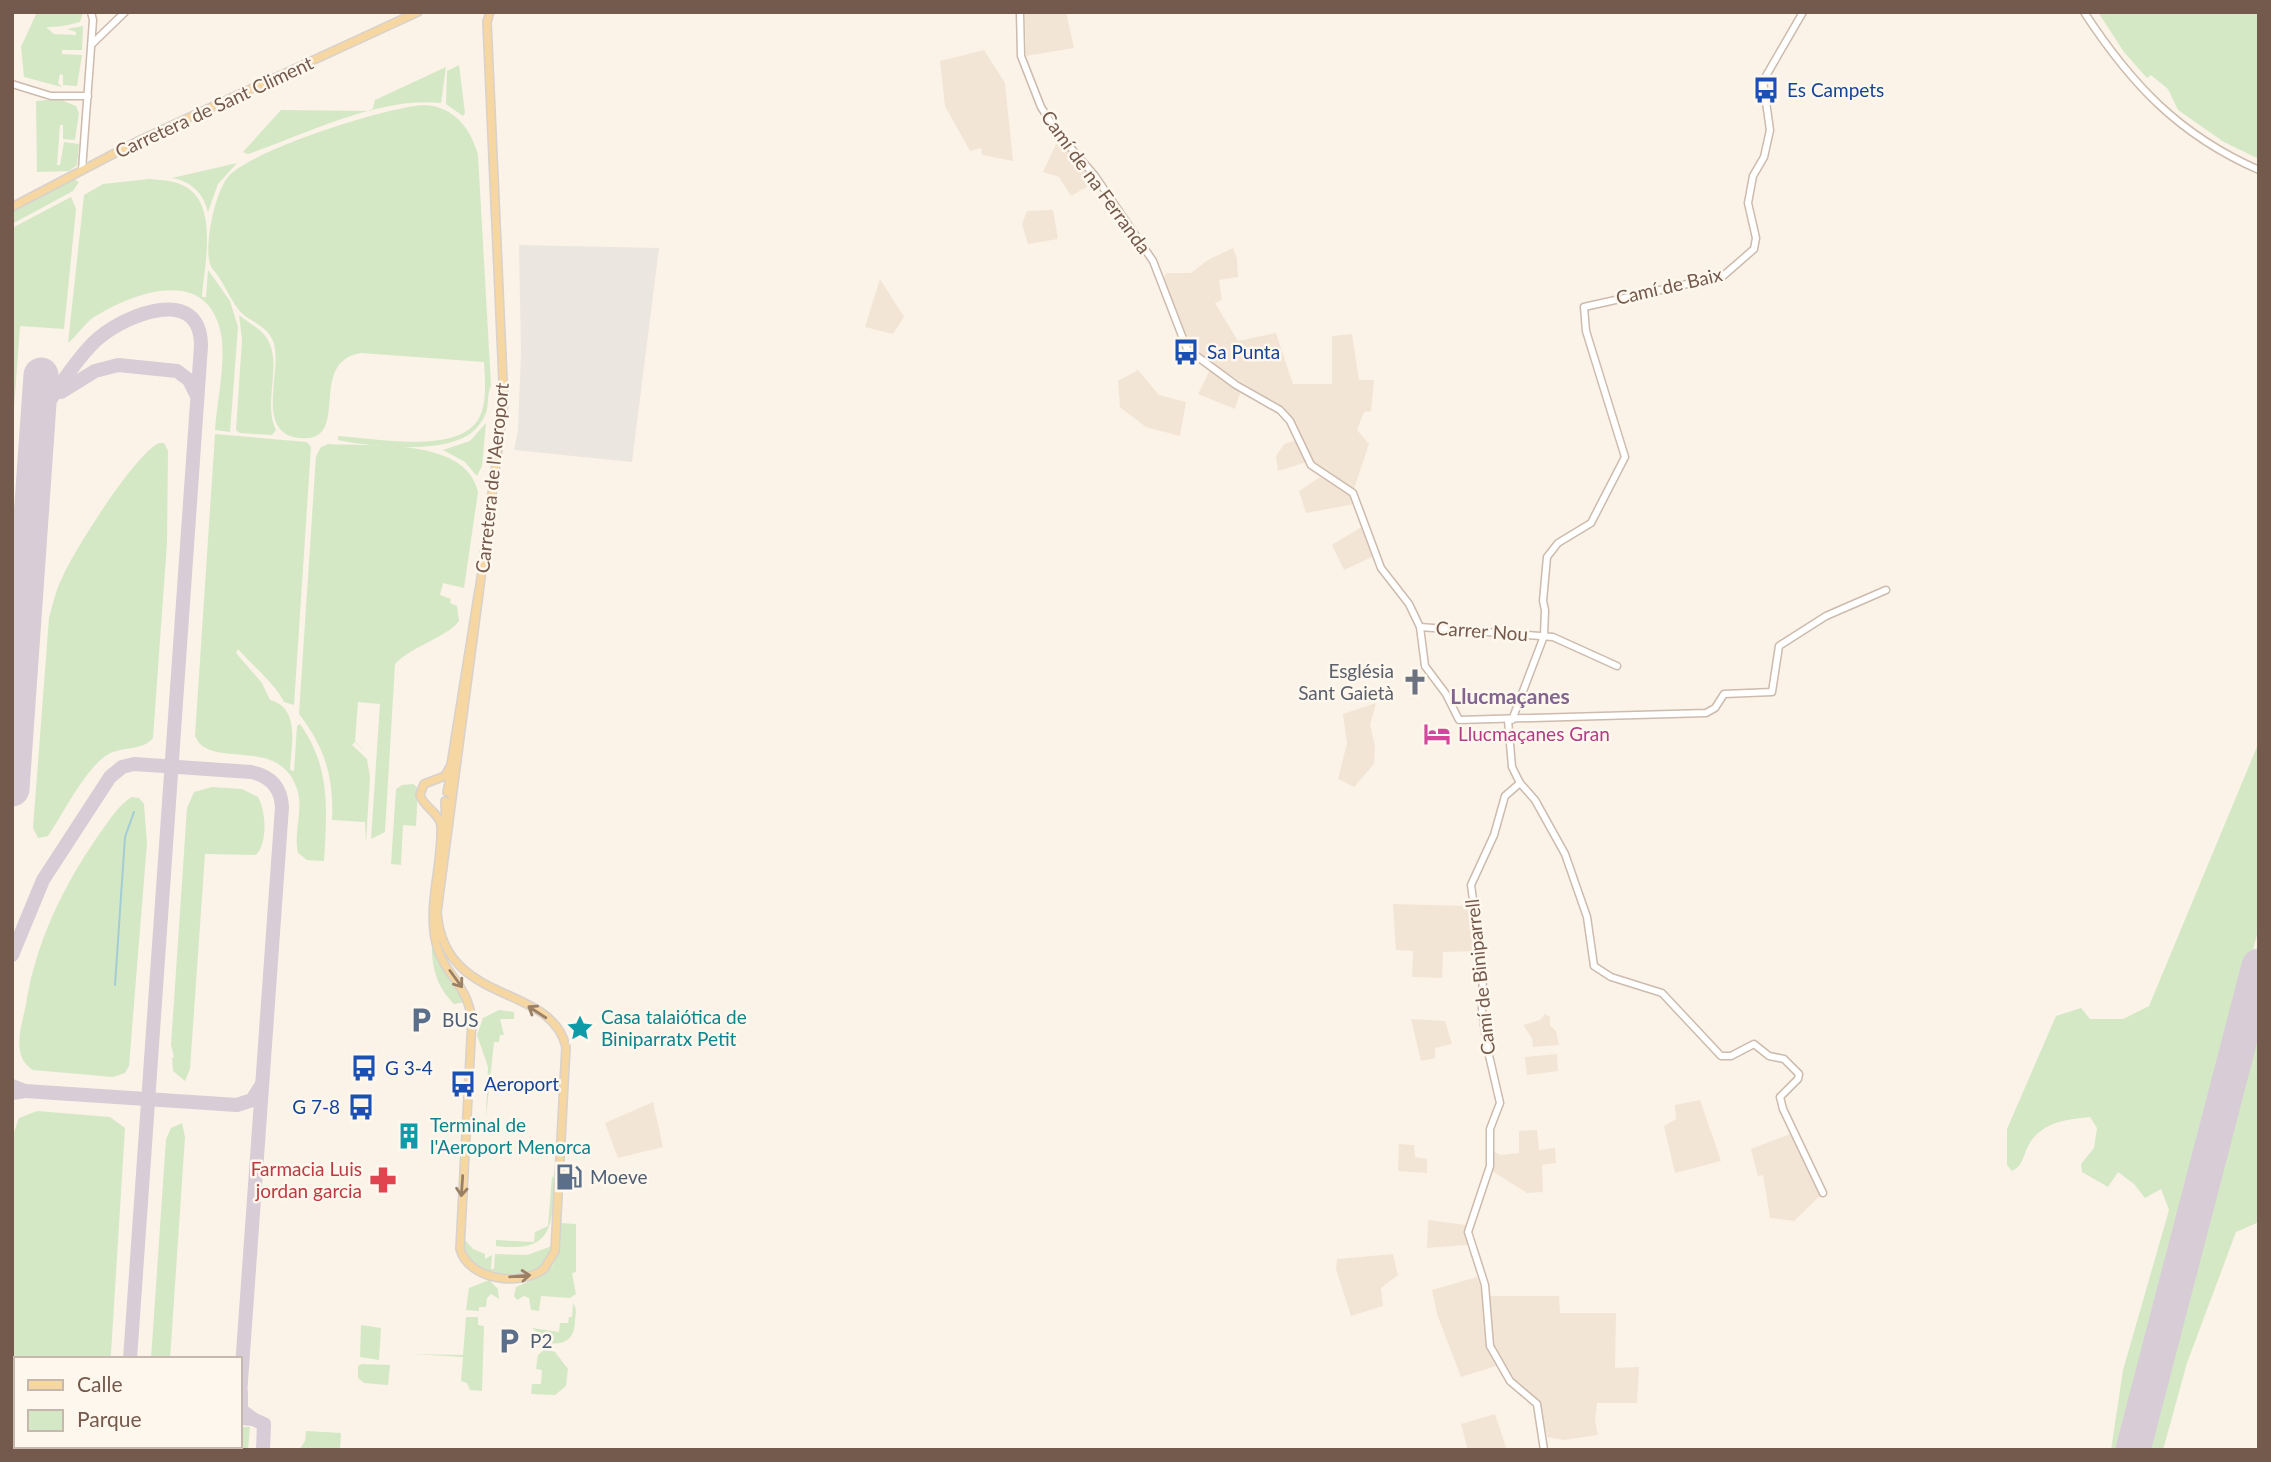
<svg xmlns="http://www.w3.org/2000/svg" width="2271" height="1462" viewBox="0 0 2271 1462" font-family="Lato,sans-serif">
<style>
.residential{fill:#f3e5d5}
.industrial{fill:#ece6e0}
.green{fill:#d4e8c6}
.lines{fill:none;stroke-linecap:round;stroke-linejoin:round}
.stream{stroke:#a3cdd5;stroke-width:2}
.taxiway{stroke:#d8ccd6;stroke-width:14}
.runway{stroke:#d8ccd6;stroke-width:35}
.minor-casing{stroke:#cdbbad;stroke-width:9}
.major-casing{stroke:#d8d1cd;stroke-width:10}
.minor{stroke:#fff;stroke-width:6}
.major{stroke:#f6d7a2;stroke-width:7}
.oneway{stroke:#9b8066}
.labels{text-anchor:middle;stroke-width:5;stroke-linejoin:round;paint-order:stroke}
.transit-label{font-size:19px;fill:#164399;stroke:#fef7ed;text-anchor:start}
.street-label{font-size:19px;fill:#745a4c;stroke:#fef7ed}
.worship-label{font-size:19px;fill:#5b616d;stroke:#fef7ed;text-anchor:end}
.hotel-label{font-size:19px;fill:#b23c85;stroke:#fef7ed;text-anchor:start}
.culture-label{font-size:19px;fill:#0d838f;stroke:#fef7ed;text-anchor:start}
.service-label{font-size:19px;fill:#4e5e75;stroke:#fef7ed;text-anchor:start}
.health-label{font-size:19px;fill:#be3a42;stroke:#fef7ed;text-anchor:end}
.neighbourhood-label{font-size:21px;font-weight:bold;fill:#816490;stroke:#fef7ed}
</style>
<rect width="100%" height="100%" fill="#fbf3e7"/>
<g class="residential">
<polygon points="1025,12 1066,12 1074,48 1026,56"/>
<polygon points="984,50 1005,83 1013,161 982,155 981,148 970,151 945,106 940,61"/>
<polygon points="1059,138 1095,182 1071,196 1059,177 1043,172"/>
<polygon points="1053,210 1058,239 1028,244 1022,224 1027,211"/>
<polygon points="1233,248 1237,258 1238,277 1219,280 1222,300 1215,303 1238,341 1276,333 1293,384 1332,384 1332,336 1352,334 1359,380 1374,380 1371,411 1364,412 1357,430 1369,444 1354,489 1316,468 1280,407 1190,349 1173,311 1164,278 1166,273 1191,273 1208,260"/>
<polygon points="880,279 904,317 893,334 865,327"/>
<polygon points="1138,370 1159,395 1186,402 1180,436 1146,427 1120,407 1118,381"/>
<polygon points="1210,370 1241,390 1235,409 1198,394"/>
<polygon points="1296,440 1307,462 1278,471 1276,456 1284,444"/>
<polygon points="1320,477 1350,494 1355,504 1306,513 1299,491"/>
<polygon points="1363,526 1372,557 1344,570 1332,545"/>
<polygon points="1376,703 1370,725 1375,746 1374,764 1354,787 1338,779 1347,743 1343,714"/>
<polygon points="1393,904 1470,906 1478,951 1443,952 1442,978 1412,977 1413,951 1396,950"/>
<polygon points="1545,1014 1550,1017 1550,1026 1556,1031 1559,1045 1533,1047 1532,1038 1523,1025 1540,1020"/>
<polygon points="1411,1019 1445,1021 1452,1044 1435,1048 1435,1058 1421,1061"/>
<polygon points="1557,1054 1558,1071 1527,1075 1525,1057"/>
<polygon points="1700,1100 1721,1161 1675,1173 1664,1126 1676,1119 1675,1105"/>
<polygon points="653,1102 663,1147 618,1158 605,1123"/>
<polygon points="1537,1130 1539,1150 1555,1148 1556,1163 1542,1165 1543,1192 1527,1193 1492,1171 1494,1152 1501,1155 1519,1153 1519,1131"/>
<polygon points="1790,1134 1822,1194 1794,1221 1770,1218 1763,1175 1758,1176 1751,1149"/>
<polygon points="1399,1144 1414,1145 1415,1157 1427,1159 1427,1173 1398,1171"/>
<polygon points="1428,1220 1466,1225 1467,1245 1427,1248"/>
<polygon points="1393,1254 1398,1275 1381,1288 1383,1306 1351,1316 1336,1269 1337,1259"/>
<polygon points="1477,1277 1482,1291 1487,1349 1496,1366 1461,1377 1437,1314 1432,1290"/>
<polygon points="1489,1296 1559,1296 1560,1313 1616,1313 1615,1368 1639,1367 1637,1403 1597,1403 1595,1421 1598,1435 1564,1440 1547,1437 1540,1403 1515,1380 1494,1346 1489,1329"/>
<polygon points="1495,1414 1507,1450 1468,1450 1461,1424"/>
</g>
<polygon class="industrial" points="519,245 659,248 632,462 514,450 518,430 521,352"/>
<g class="green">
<path d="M 37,12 L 83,12 L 80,22 C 66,26 58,27 46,27 L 54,34 L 76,35 L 76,32 L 67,29 L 83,26 L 82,50 L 62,50 L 62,54 L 82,55 L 77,86 L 63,85 L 63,75 L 60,74 L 58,83 L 62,87 L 24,77 L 21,47 Z"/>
<polygon points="2098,12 2259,12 2259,159 2224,142 2178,110 2168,89 2151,75 2147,78 2124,52"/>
<polygon points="459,65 465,113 463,116 446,104 447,71"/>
<path d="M 446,67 L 441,103 C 380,96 306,134 248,154 L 243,152 L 281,110 L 372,111 L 375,100 Z"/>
<polygon points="59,99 76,106 79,113 75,140 63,139 63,125 60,125 57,165 60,165 64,142 79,144 77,165 69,171 37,172 36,101"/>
<path d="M 424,105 C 453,106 471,128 478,155 L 491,385 C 485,400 492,409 479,425 C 457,457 372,447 338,440 L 338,436 C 375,438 462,456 480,416 C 487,402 485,378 484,362 L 361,353 C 305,362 354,444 299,438 C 253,433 284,369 273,341 C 266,324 248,322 238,309 C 230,298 224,284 216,273 C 213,270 211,267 210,264 C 204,245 215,192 228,177 C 250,150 390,106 424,105 Z"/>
<path d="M 237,163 L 218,184 L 208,212 C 204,194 191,181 172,178 Z"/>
<polygon points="72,178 79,182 73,191 12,224 12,210"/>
<path d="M 149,179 C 159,180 172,180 182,185 C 220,201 204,266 202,297 L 206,297 L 208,270 L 230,301 L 238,327 L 230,432 L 215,430 C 217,400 226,364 221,334 C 208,265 134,292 94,317 C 84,324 77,336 68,343 L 84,195 L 103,184 Z"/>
<polygon points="71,197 76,209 64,329 20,326 12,437 12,228"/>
<path d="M 239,315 C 248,323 259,327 266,337 C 284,363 262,401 276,430 L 272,435 L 240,433 L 236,430 L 242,340 Z"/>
<polygon points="486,423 482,466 477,476 465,462 443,450 470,441"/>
<path d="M 215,434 L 307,442 L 311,447 L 294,705 L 284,702 C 277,686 251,664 238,649 L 236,653 L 262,683 L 270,700 C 301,708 291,746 290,770 L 294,771 L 297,726 L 300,724 C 331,767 327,811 324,861 L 307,860 L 298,853 C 293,832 304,810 297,789 C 279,734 209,771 195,736 Z"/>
<path d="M 159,443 L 164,443 L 168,451 L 167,543 L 153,738 C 143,751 121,746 107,755 C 85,769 63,814 48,836 L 38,838 L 33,828 L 49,618 C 53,604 56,589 63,576 C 75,549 135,454 159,443 Z"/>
<path d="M 328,444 C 373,447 466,437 478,492 L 464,588 L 443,583 L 440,595 L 451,599 L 450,603 L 457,606 L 459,621 C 449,636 412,646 395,664 L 385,832 L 371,839 L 380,704 L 358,702 L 355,741 L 366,753 L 355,742 L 352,745 L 367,759 L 370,777 L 366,843 L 365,822 L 332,820 C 334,778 325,747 299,714 L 316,456 L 321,447 Z"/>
<path d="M 2259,742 L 2259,927 L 2124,1450 L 2111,1450 L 2123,1370 L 2169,1210 L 2161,1189 L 2145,1198 L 2134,1184 L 2118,1172 L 2108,1187 L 2082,1172 L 2081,1164 L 2094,1148 L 2097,1128 L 2090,1117 C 2064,1120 2040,1122 2027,1148 C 2023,1158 2022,1166 2012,1171 L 2007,1165 L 2007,1129 L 2056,1016 L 2081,1008 L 2090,1019 L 2123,1019 L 2149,1006 Z"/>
<polygon points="413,784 418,788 416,826 403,825 401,865 391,864 396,789 402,785"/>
<path d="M 212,787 L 242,789 L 258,797 C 266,811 268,843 256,855 L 205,854 L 190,1069 L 185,1081 L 173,1071 L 172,1058 L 174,1057 L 171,1045 L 187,808 L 194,792 Z"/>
<path d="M 132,797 L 139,798 L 144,804 L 147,843 L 129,1066 L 125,1073 L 113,1077 L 33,1070 C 9,1056 23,1022 26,1004 C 36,942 63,886 100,833 C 109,821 119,804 132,797 Z"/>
<path d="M 432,939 L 466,1002 L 454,1004 C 435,985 431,965 432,939 Z"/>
<polygon points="2259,1000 2259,1222 2236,1232 2187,1363 2163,1450 2143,1450"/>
<polygon points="499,1010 514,1012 514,1019 500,1019 504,1035 500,1035 499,1042 494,1042 486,1118 488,1067 477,1035 483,1018"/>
<polygon points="37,1111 110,1117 125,1128 111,1353 110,1359 16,1359 16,1377 12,1377 13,1135 19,1118"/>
<polygon points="182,1123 185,1137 170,1359 151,1359 166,1139 171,1128"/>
<path d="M 552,1176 L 555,1179 C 552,1226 554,1253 496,1246 L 496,1240 L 534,1242 L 535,1232 L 548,1226 Z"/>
<polygon points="560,1223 576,1224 576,1272 572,1273 576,1294 570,1298 541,1296 539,1311 531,1310 529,1298 524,1296 517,1300 514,1296 516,1287 543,1275 553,1265"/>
<path d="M 463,1238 L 473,1249 L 485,1254 L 485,1259 L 492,1255 L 491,1269 L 494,1269 L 495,1254 L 527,1255 L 552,1246 C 550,1255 546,1264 537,1269 C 521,1278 480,1276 469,1259 C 464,1253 464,1245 463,1238 Z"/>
<polygon points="489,1280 498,1289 499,1299 491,1294 487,1298 486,1307 479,1307 479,1311 466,1310 469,1288"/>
<path d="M 573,1303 C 577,1309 576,1312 575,1320 C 575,1344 558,1348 538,1339 L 538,1333 L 532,1328 L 559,1332 L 560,1323 L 568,1323 L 569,1317 L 572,1317 Z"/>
<polygon points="466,1317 478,1317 478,1325 484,1326 482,1391 470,1390 467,1383 461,1381 463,1357 413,1354 463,1355"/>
<polygon points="361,1325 381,1328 379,1360 360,1357"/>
<polygon points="545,1349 555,1352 568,1369 566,1386 555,1395 531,1394 532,1384 541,1384 542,1370 536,1369 538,1355"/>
<polygon points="362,1364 390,1365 388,1385 364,1383 358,1378 358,1366"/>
<polygon points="240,1427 250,1427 248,1450 144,1448 240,1446"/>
<polygon points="306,1431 341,1433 340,1450 299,1450 305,1441"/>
</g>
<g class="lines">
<polyline class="stream" points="115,985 125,837 134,812"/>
<g class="taxiway">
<polyline points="61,392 95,371 118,365 177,371 189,380 196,394"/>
<path d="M 38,425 C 43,406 83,350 100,337 C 126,315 201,284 201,346 L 130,1359"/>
<path d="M 12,955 L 43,880 L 110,777 L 122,767 L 134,764 L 251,772 C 270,776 281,787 282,807 L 240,1395"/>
<polyline points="2256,975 2259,976"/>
<polyline points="12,1086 25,1091 12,1093"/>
<polyline points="25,1091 237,1105 252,1100 262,1084"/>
<polyline points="12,1402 16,1402"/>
<polyline points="240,1418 253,1419 241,1410 241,1392"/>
<polyline points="253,1419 264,1424 263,1450"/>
<polyline points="124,1450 124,1446"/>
</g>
<g class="runway">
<polyline points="12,789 41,375"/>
<polyline points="2133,1450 2259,966"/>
</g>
<g class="minor-casing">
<g id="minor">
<polyline points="1020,12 1021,56 1041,107 1057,132 1095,176 1153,261 1187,349 1236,385 1280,410 1290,421 1311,465 1353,493 1381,568 1409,604 1420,627 1425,666 1446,694 1459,720 1706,713 1715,708 1724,694 1772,692 1779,646 1826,616 1886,590"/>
<path d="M 2084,12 C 2131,84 2179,135 2259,170"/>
<polyline points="92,44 125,12"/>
<polyline points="12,84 51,96 88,96"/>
<polyline points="82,170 93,20 91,12"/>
<polyline points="1420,627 1553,637 1617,666"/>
<polyline points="1508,720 1512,767 1520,783 1535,800 1565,854 1587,917 1594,966 1611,977 1662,993 1721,1056 1731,1056 1754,1044 1769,1056 1784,1059 1799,1074 1798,1079 1780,1097 1783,1109 1823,1193"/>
<polyline points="1512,720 1544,636 1545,610 1543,601 1547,557 1558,543 1591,523 1625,457 1586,331 1584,307 1723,276 1754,249 1756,238 1748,203 1753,176 1764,157 1770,130 1763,81 1803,12"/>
<polyline points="1520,783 1505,796 1494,835 1471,885 1483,971 1482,1011 1488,1051 1500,1103 1490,1129 1490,1166 1468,1232 1485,1285 1490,1346 1510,1381 1537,1404 1544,1450"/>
</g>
</g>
<g class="major-casing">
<g id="major">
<polyline points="12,207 140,140 418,12"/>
<path d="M 479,590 L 451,765 L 445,776 L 424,784 L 420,795 C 424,808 438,811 441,825 C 443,865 427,904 436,943 C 443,974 467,982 472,1020 L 460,1249 C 469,1280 519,1287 544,1269 L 555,1251 L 566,1047 C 551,982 444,1007 437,912 L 504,403 L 487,22 L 490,12"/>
<polyline points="447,792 452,769"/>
<polyline points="445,801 446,826"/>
</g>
</g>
<use href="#minor" class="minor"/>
<use href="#major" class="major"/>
</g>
<defs><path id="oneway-shaft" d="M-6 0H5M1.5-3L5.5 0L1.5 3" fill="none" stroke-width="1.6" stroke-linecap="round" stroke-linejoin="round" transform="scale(1.75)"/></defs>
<g class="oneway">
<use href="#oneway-shaft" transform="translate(456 979) rotate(54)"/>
<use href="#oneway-shaft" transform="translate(537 1012) rotate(-147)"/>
<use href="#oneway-shaft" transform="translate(462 1186) rotate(94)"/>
<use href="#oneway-shaft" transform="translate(520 1276) rotate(-5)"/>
</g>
<defs>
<g id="bus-bare" transform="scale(2.1)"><path d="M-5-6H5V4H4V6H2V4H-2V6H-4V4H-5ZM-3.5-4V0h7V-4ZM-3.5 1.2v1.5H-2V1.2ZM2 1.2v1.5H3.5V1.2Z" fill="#1a4fb4" stroke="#fef7ed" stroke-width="2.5" paint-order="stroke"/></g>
<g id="church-bare" transform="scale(2.1)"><path d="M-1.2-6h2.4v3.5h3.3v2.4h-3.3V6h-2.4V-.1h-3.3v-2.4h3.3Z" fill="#6b7280" stroke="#fef7ed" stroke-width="2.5" paint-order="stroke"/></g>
<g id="hotel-bare" transform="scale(2.1)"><path d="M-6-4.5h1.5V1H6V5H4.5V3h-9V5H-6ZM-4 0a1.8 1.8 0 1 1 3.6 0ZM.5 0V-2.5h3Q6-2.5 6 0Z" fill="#d1479c" stroke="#fef7ed" stroke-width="2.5" paint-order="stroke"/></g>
<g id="parking-bare" transform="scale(2.1)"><path d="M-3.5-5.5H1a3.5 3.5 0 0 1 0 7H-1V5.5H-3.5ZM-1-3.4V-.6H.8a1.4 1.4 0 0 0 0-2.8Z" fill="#5c6f8a" stroke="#fef7ed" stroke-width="2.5" paint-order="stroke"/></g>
<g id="sight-bare" transform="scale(2.1)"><path d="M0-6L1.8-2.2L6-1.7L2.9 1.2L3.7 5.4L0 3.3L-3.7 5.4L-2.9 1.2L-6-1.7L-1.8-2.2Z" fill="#0f9aa8" stroke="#fef7ed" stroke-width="2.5" paint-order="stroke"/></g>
<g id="building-bare" transform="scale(2.1)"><path d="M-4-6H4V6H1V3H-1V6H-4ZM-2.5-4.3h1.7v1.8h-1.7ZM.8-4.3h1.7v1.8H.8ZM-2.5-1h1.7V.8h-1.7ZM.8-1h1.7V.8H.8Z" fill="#0f9aa8" stroke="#fef7ed" stroke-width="2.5" paint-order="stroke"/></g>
<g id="fuel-bare" transform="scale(2.1)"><path d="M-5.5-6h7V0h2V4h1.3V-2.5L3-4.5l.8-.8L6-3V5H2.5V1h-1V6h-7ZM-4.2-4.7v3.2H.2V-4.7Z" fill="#5c6f8a" stroke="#fef7ed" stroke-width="2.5" paint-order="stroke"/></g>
<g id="pharmacy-bare" transform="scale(2.1)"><path d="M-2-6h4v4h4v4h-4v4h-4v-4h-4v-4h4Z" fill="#e0444e" stroke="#fef7ed" stroke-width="2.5" paint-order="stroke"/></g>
</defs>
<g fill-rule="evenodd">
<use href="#bus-bare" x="1766" y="90"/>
<use href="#bus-bare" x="1186" y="352"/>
<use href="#church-bare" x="1415" y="682"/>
<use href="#hotel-bare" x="1437" y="734"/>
<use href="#parking-bare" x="421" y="1020"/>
<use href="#sight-bare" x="580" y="1028"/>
<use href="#bus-bare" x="364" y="1068"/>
<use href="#bus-bare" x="463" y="1084"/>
<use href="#bus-bare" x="361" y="1107"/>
<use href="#building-bare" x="409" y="1136"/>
<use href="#fuel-bare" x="569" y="1177"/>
<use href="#pharmacy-bare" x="383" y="1180"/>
<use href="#parking-bare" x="509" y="1341"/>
</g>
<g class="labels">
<g class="transit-label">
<text x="1787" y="97">Es Campets</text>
<text x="1207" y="359">Sa Punta</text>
<text x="385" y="1075">G 3-4</text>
<text x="484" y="1091">Aeroport</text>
<text x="340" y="1114" text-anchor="end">G 7-8</text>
</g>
<g class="street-label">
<text transform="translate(214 107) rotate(-25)" y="7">Carretera de Sant Climent</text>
<text transform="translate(1096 182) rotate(54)" y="7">Camí de na Ferranda</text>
<text transform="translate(1669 286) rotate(-13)" y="7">Camí de Baix</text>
<text transform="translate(492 478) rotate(-84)" y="7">Carretera de l'Aeroport</text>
<text transform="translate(1482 631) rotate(4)" y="7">Carrer Nou</text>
<text transform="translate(1480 977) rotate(-96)" y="7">Camí de Biniparrell</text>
</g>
<g class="worship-label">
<text x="1394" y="678">Església<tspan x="1394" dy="22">Sant Gaietà</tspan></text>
</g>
<g class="hotel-label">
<text x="1458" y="741">Llucmaçanes Gran</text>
</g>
<g class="culture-label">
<text x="601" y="1024">Casa talaiótica de<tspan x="601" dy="22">Biniparratx Petit</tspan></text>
<text x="430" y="1132">Terminal de<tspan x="430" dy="22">l'Aeroport Menorca</tspan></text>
</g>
<g class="service-label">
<text x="442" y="1027">BUS</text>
<text x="590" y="1184">Moeve</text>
<text x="530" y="1348">P2</text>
</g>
<g class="health-label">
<text x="362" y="1176">Farmacia Luis<tspan x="362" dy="22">jordan garcia</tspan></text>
</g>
<g class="neighbourhood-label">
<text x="1510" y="704">Llucmaçanes</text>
</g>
</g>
<rect width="2271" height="1462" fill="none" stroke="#745a4c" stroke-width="28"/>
<rect x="14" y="1357" width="228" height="91" fill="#fef7ed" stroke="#c7b8ad" stroke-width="2"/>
<rect x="28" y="1380" width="35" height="10" fill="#f6d7a2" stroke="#c7b8ad" stroke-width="2"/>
<text x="77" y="1392" font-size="21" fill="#745a4c">Calle</text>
<rect x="28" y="1410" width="35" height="21" fill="#d4e8c6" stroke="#c7b8ad" stroke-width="2"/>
<text x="77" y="1427" font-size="21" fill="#745a4c">Parque</text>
</svg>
